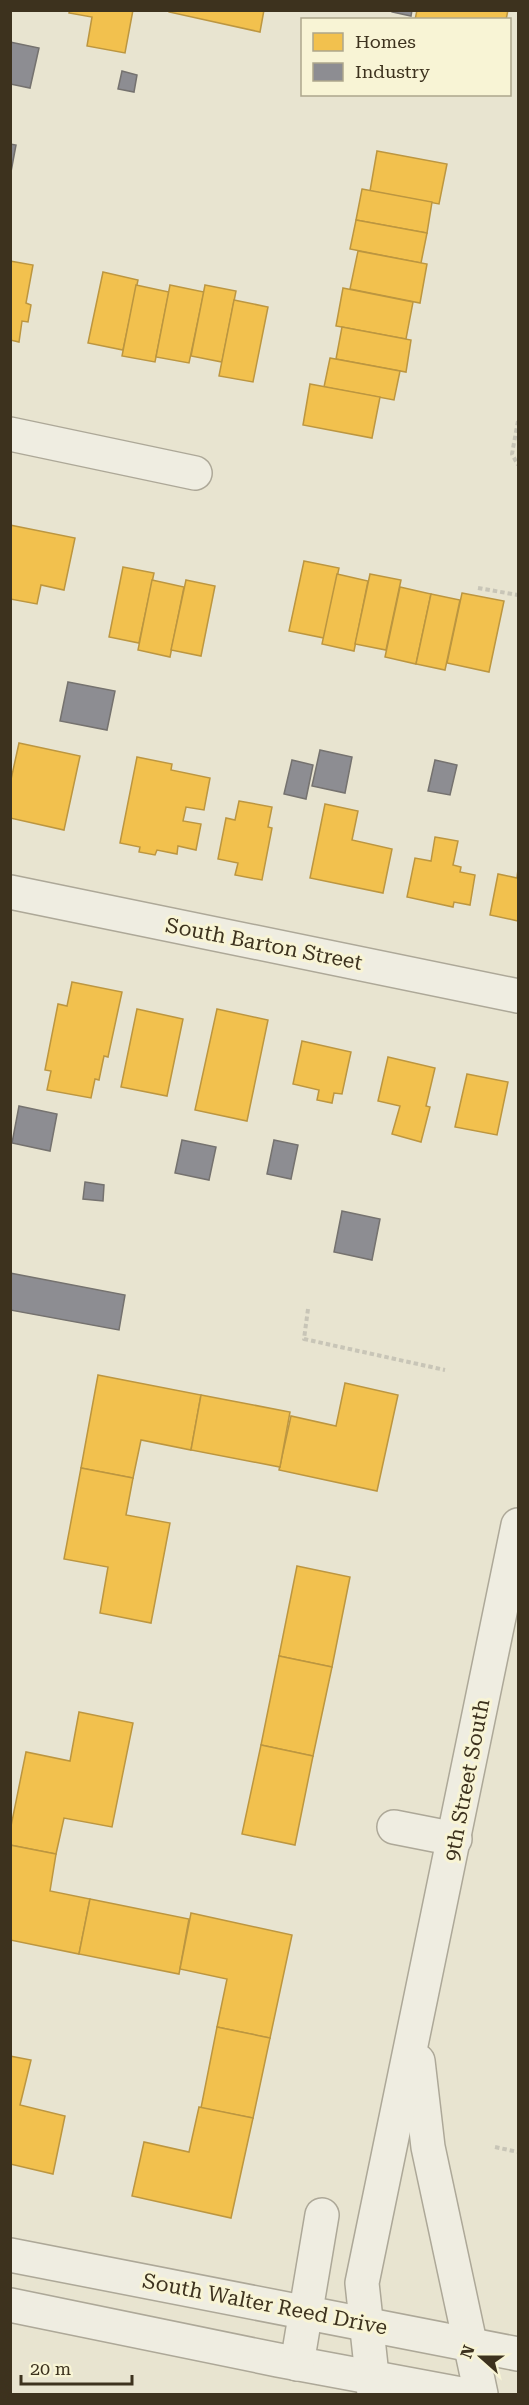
<svg xmlns="http://www.w3.org/2000/svg" width="529" height="2405" viewBox="0 0 529 2405" font-family="'Roboto Serif',serif">
<style>
.homes{fill:#f2c14e;stroke:#bc9640;stroke-width:1.5}
.industry{fill:#8d8d92;stroke:#75726f;stroke-width:1.5}
.lines{fill:none;stroke-linecap:round;stroke-linejoin:round}
.minor-casing{stroke:#ada898;stroke-width:36}
.path{stroke:#c8c5b7;stroke-width:4;stroke-dasharray:4.5 3;stroke-linecap:butt}
.minor{stroke:#efede1;stroke-width:33}
.labels{text-anchor:middle;stroke-width:6;stroke-linejoin:round;paint-order:stroke}
.street-label{font-size:21px;fill:#3d321e;stroke:#f8f4d5}
</style>
<rect width="100%" height="100%" fill="#e8e4d0"/>
<g class="homes">
<polygon points="70,10 133,10 125,53 87,46 92,17 69,13"/>
<polygon points="169,10 264,10 260,32 169,12"/>
<polygon points="417,10 508,10 506,20 415,20"/>
<polygon points="377,151 447,164 439,204 370,191"/>
<polygon points="362,189 432,202 427,233 356,220"/>
<polygon points="356,220 427,233 421,263 350,249"/>
<polygon points="358,251 427,264 420,303 350,289"/>
<polygon points="10,261 33,265 26,303 31,305 28,322 22,321 19,342 10,340"/>
<polygon points="103,272 138,280 123,350 88,343"/>
<polygon points="136,285 169,292 155,362 122,356"/>
<polygon points="170,285 204,292 189,363 156,357"/>
<polygon points="205,285 236,291 222,362 191,356"/>
<polygon points="343,288 413,302 406,339 336,326"/>
<polygon points="234,300 268,307 253,382 219,376"/>
<polygon points="342,327 411,340 406,372 336,359"/>
<polygon points="330,358 400,371 394,400 324,387"/>
<polygon points="310,384 380,397 372,438 303,425"/>
<polygon points="10,525 75,538 64,590 41,585 37,604 10,599"/>
<polygon points="304,561 339,568 324,638 289,631"/>
<polygon points="123,567 154,573 139,643 109,637"/>
<polygon points="337,574 368,581 354,651 322,644"/>
<polygon points="370,574 401,580 386,650 355,644"/>
<polygon points="152,580 184,587 170,657 138,650"/>
<polygon points="186,580 215,586 201,656 171,650"/>
<polygon points="400,587 431,594 416,664 385,657"/>
<polygon points="462,593 504,601 489,672 447,663"/>
<polygon points="431,594 460,600 445,670 416,664"/>
<polygon points="19,743 80,756 64,830 10,818 10,784"/>
<polygon points="137,757 172,764 171,770 210,778 204,810 186,807 183,821 201,824 196,850 178,846 177,854 157,850 155,855 139,852 140,847 120,843"/>
<polygon points="239,801 272,807 268,827 272,828 262,880 235,875 238,863 218,859 226,818 235,820"/>
<polygon points="325,804 358,811 352,840 392,849 383,893 310,878"/>
<polygon points="435,837 458,841 453,865 461,867 460,872 475,875 470,905 454,902 453,907 407,897 415,858 431,861"/>
<polygon points="518,869 518,921 490,915 498,874 517,878"/>
<polygon points="72,982 122,992 108,1057 104,1056 99,1080 95,1079 91,1098 47,1090 51,1071 45,1070 58,1004 67,1006"/>
<polygon points="137,1009 183,1019 167,1096 121,1087"/>
<polygon points="217,1009 268,1020 247,1121 195,1110"/>
<polygon points="302,1041 351,1052 342,1094 334,1093 332,1103 317,1100 319,1090 293,1084"/>
<polygon points="388,1057 435,1068 426,1106 430,1107 421,1142 392,1134 400,1106 378,1101"/>
<polygon points="467,1074 508,1082 497,1135 455,1127"/>
<polygon points="98,1375 201,1395 191,1450 141,1440 133,1478 81,1468"/>
<polygon points="345,1383 398,1395 377,1491 279,1470 291,1416 336,1426"/>
<polygon points="201,1395 290,1412 280,1467 191,1450"/>
<polygon points="81,1468 133,1478 126,1515 170,1523 151,1623 100,1613 108,1567 64,1559"/>
<polygon points="297,1566 350,1577 332,1667 279,1656"/>
<polygon points="279,1656 332,1667 313,1756 261,1745"/>
<polygon points="79,1712 133,1723 112,1827 64,1818 56,1854 10,1845 10,1831 26,1752 70,1761"/>
<polygon points="261,1745 313,1756 295,1845 242,1834"/>
<polygon points="10,1845 56,1854 50,1891 90,1899 79,1954 10,1940"/>
<polygon points="90,1899 189,1919 179,1974 79,1954"/>
<polygon points="191,1913 292,1935 270,2038 217,2027 227,1979 180,1969"/>
<polygon points="217,2027 270,2038 253,2118 201,2108"/>
<polygon points="10,2056 31,2060 20,2105 65,2116 53,2174 10,2164"/>
<polygon points="199,2107 253,2118 231,2218 132,2196 144,2142 189,2152"/>
</g>
<g class="industry">
<polygon points="392,10 412,10 411,16 392,12"/>
<polygon points="10,42 39,48 30,88 10,84"/>
<polygon points="122,71 137,75 134,92 118,89"/>
<polygon points="10,144 16,145 10,177"/>
<polygon points="68,682 115,691 107,730 60,721"/>
<polygon points="320,750 352,757 345,793 312,786"/>
<polygon points="292,760 313,765 306,799 284,794"/>
<polygon points="435,760 457,765 450,795 428,791"/>
<polygon points="19,1106 57,1114 50,1151 12,1143"/>
<polygon points="182,1140 216,1147 209,1180 175,1173"/>
<polygon points="274,1140 298,1145 291,1179 267,1174"/>
<polygon points="85,1182 104,1185 103,1201 83,1199"/>
<polygon points="342,1211 380,1219 372,1260 334,1252"/>
<polygon points="10,1273 125,1295 119,1330 10,1310"/>
</g>
<g class="lines">
<g class="minor-casing">
<g id="minor">
<polyline points="10,434 195,473"/>
<polyline points="10,892 518,996"/>
<polyline points="394,1827 455,1839"/>
<polyline points="418,2061 428,2147 481,2394"/>
<polyline points="10,2255 518,2354"/>
<polyline points="10,2305 278,2360 461,2394"/>
<polyline points="297,2364 322,2215"/>
<polyline points="374,2394 362,2283 518,1525"/>
</g>
</g>
<g class="path">
<polyline points="518,421 512,454 518,465"/>
<polyline points="478,588 518,595"/>
<polyline points="308,1309 304,1339 445,1370"/>
<polyline points="495,2147 518,2152"/>
</g>
<use href="#minor" class="minor"/>
</g>
<g class="labels">
<g class="street-label">
<text transform="translate(264 944) rotate(11)" y="7">South Barton Street</text>
<text transform="translate(467 1780) rotate(-79)" y="7">9th Street South</text>
<text transform="translate(265 2304) rotate(11)" y="7">South Walter Reed Drive</text>
</g>
</g>
<rect width="529" height="2405" fill="none" stroke="#3d321e" stroke-width="24"/>
<rect x="301" y="18" width="210" height="78" fill="#f8f4d5" stroke="#ada68c" stroke-width="1.5"/>
<rect x="313" y="33" width="30" height="18" fill="#f2c14e" stroke="#ada68c" stroke-width="1.5"/>
<text x="355" y="48" font-size="18" fill="#3d321e">Homes</text>
<rect x="313" y="63" width="30" height="18" fill="#8d8d92" stroke="#ada68c" stroke-width="1.5"/>
<text x="355" y="78" font-size="18" fill="#3d321e">Industry</text>
<g transform="translate(481 2357) rotate(291)" stroke="#f8f4d5" stroke-width="4.5" paint-order="stroke">
<path d="M0-4.5L10 22L0 15L-10 22Z" fill="#3d321e"/>
<text y="-9" font-size="16" font-weight="bold" text-anchor="middle" fill="#3d321e">N</text>
</g>
<path d="M21 2375v9h111v-9" fill="none" stroke="#3d321e" stroke-width="3"/>
<text x="30" y="2375" font-size="18" fill="#3d321e" stroke="#f8f4d5" stroke-width="4.5" paint-order="stroke">20 m</text>
</svg>
